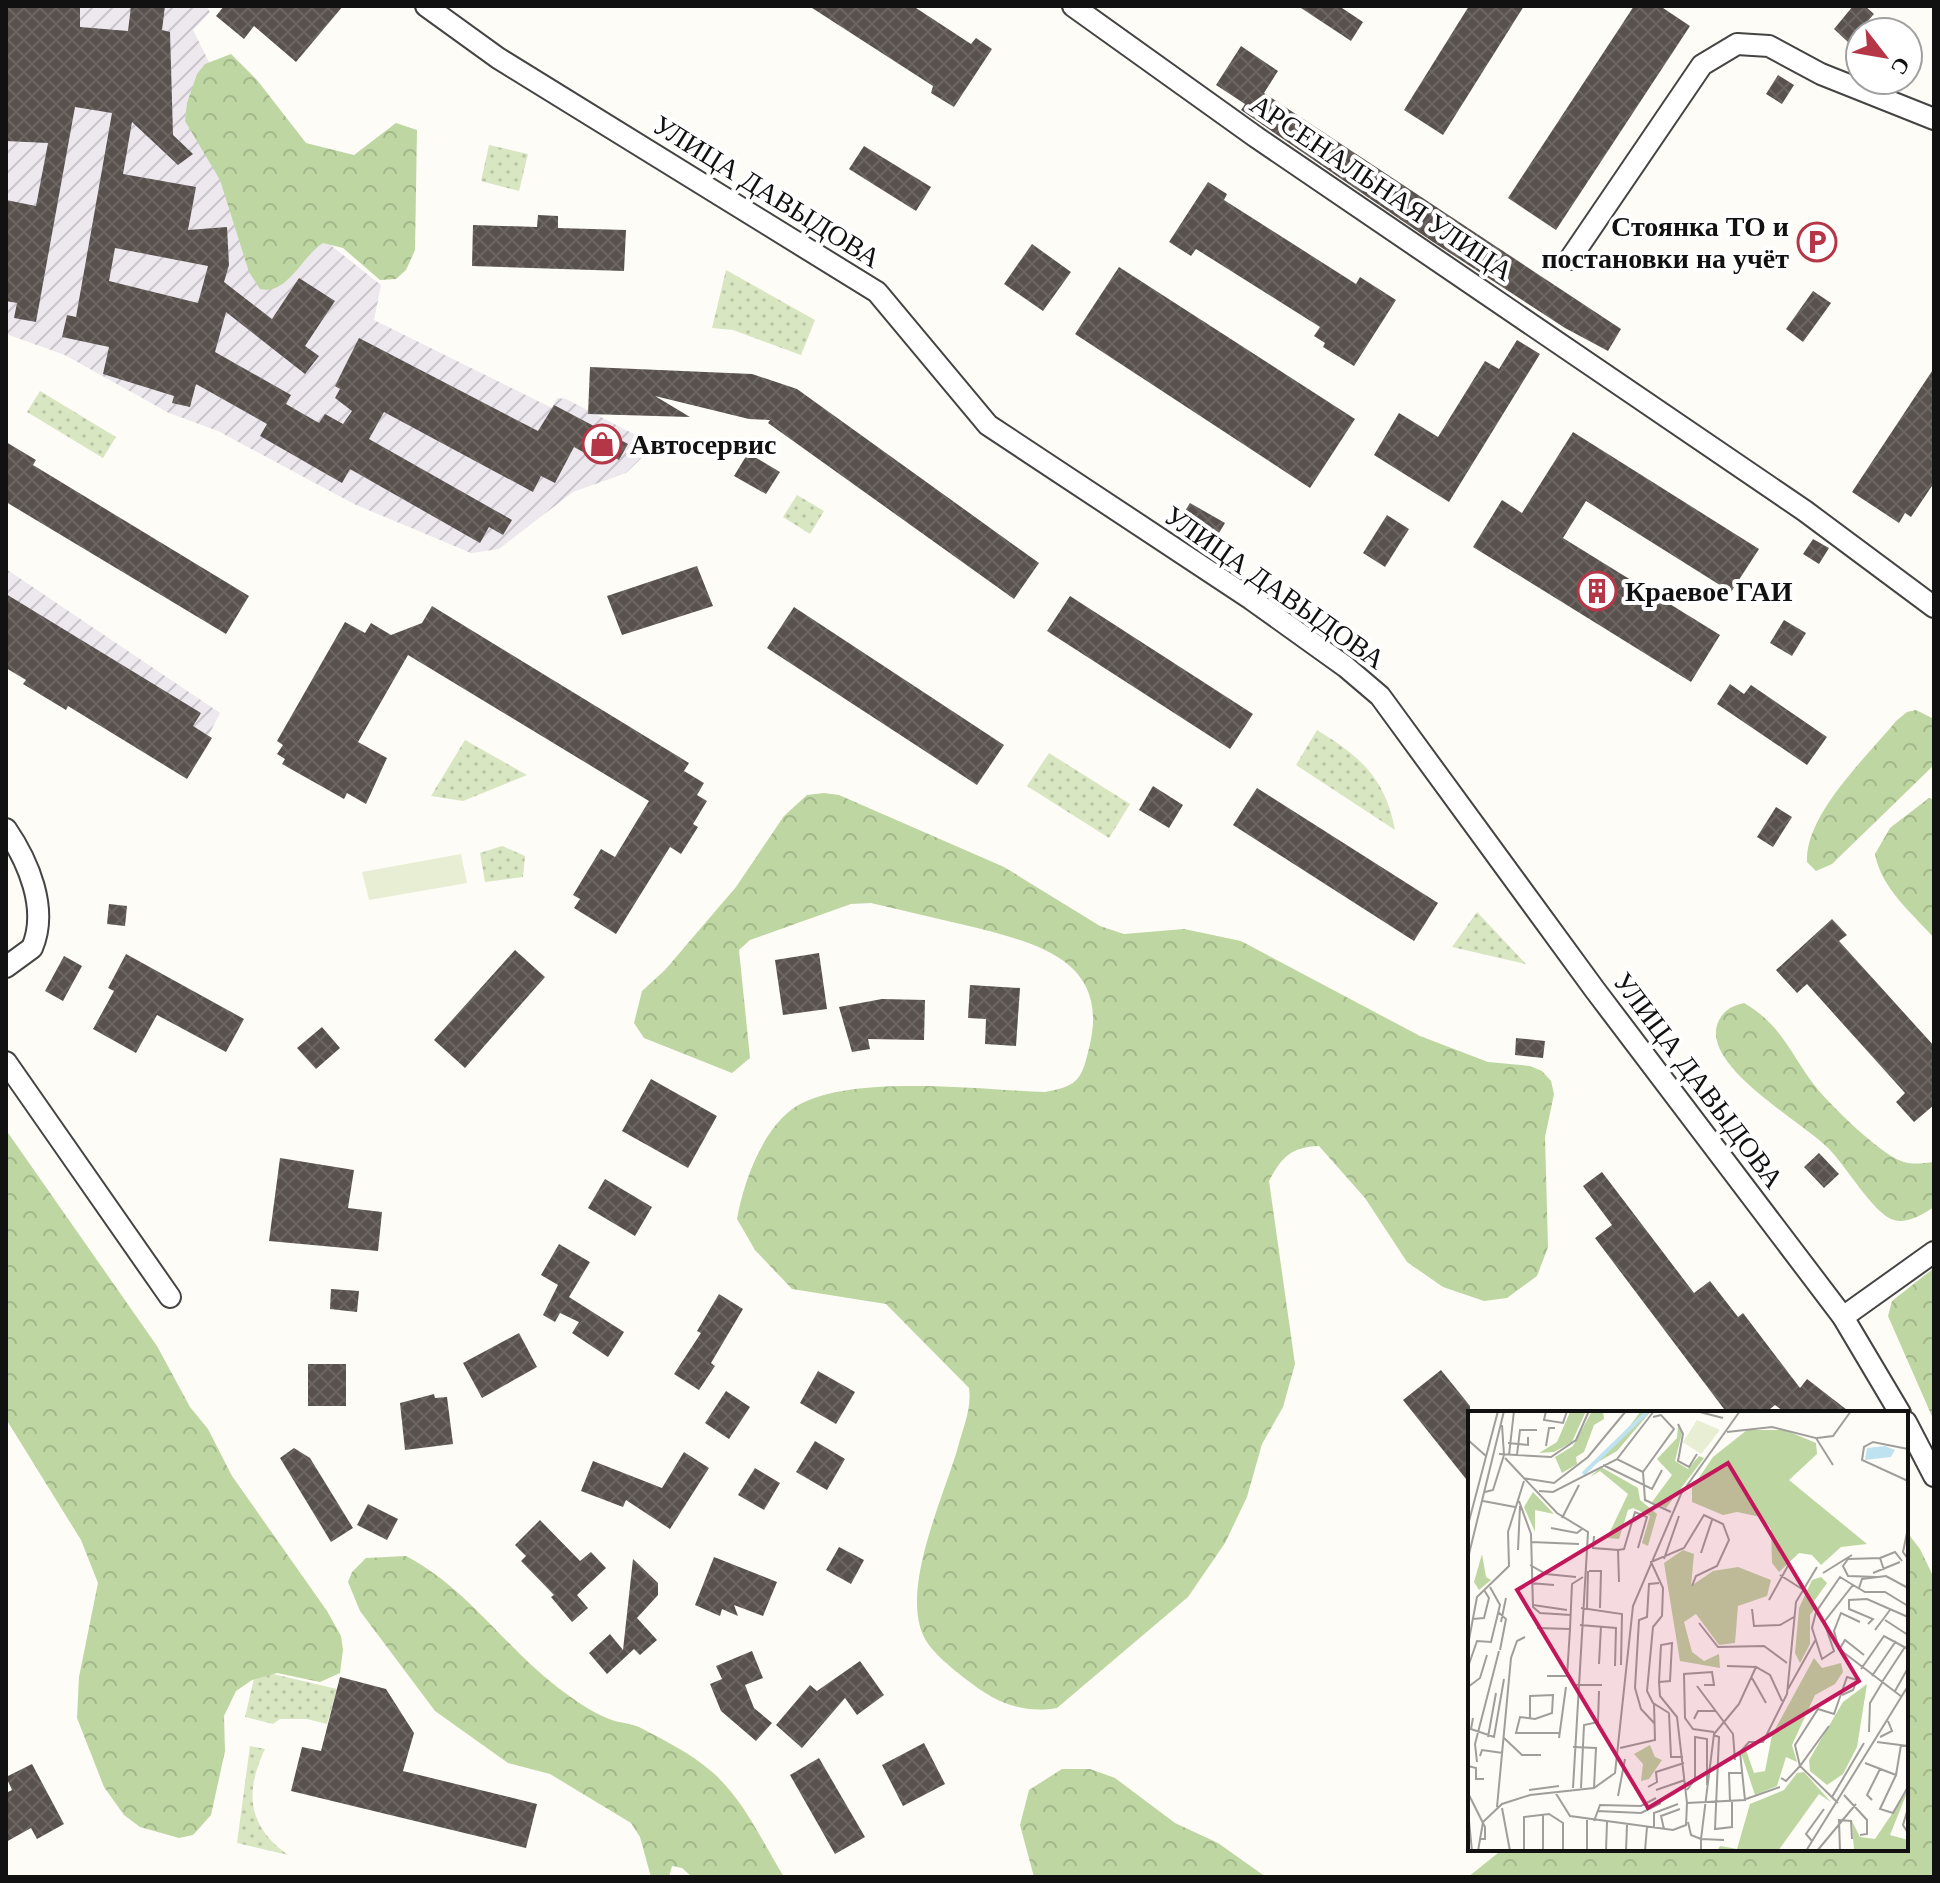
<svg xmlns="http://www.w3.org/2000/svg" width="1940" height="1883" viewBox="0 0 1940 1883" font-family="'Times New Roman',serif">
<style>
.industrial{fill:url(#industrial-furrows)}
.green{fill:url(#green-dots)}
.forest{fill:url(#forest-crowns)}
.pitch{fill:#e7eed3}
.building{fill:url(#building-cross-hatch);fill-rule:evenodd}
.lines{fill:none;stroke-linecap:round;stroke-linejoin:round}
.street-casing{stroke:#444;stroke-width:24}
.street{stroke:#fff;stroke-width:20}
.labels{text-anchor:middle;stroke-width:8;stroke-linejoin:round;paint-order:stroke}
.street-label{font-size:28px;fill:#111;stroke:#fff}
.poi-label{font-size:28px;font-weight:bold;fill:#111;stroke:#fff;text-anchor:start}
.inset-river{fill:none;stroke:#bfe2f1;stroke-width:4}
.inset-road{fill:none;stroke:#9f9e9a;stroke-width:2}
.view{fill:#c2185b;fill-opacity:0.15;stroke:#c2185b;stroke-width:4}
.inset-edge{fill:none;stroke:#111;stroke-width:4}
</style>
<defs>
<pattern id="industrial-furrows" width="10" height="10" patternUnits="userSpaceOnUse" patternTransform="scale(2)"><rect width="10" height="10" fill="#ede7ee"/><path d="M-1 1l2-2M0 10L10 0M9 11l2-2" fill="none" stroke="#cac5cb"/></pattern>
<pattern id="green-dots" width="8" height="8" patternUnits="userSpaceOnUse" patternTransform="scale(2)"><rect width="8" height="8" fill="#d8e6c2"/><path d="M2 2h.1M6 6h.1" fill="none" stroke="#b8c4a6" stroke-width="1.8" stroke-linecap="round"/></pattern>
<pattern id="forest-crowns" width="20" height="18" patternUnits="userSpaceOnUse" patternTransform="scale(2)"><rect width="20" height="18" fill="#bed6a2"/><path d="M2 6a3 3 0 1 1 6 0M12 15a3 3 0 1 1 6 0" fill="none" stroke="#a2b78a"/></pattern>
<pattern id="building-cross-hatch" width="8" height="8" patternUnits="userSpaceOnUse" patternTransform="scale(2)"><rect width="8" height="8" fill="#59514e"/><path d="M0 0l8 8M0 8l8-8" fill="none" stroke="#6c6663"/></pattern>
</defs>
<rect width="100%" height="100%" fill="#fefcf6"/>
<g class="industrial">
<polygon points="6,6 206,6 210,12 193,30 281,206 381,285 374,320 552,408 557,398 566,399 655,445 626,473 573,492 499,549 471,553 354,504 218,431 169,413 65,355 6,334"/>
<polygon points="6,569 220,713 196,759 6,639"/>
</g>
<g class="green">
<polygon points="489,145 528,154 519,191 481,181"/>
<polygon points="726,270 815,320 801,355 733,330 712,328"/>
<polygon points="40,391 116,437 103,458 27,412"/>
<polygon points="797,495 824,511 810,534 783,517"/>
<path d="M 1317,730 C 1361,757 1385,778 1395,830 L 1296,765 Z"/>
<polygon points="465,740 527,775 463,801 431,796"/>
<polygon points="1049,753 1130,804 1109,838 1027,786"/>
<polygon points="502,846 525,856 523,877 485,882 480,853"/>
<polygon points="1477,912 1526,964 1452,947"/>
<polygon points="256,1670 337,1689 327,1724 307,1719 280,1719 273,1724 245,1717"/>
<path d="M 250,1746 L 265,1749 C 244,1793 248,1826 288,1855 L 237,1843 Z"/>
</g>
<g class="forest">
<path d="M 231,54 L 257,80 L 306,143 L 354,155 L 396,123 L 417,130 L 415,250 L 406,270 L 396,279 L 380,280 L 343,248 L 323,243 C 302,256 287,296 260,289 L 249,272 L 220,180 L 185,121 L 187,103 L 197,74 L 205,64 Z"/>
<path d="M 1916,710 L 1934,719 L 1934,765 L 1832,864 L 1816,871 L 1807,862 C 1805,814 1867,757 1896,721 L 1907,712 Z"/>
<path d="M 824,793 L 839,795 L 1004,867 L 1100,926 L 1124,934 L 1184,929 L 1241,941 L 1420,1036 L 1488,1062 L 1530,1066 L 1542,1071 L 1551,1081 L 1554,1094 L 1545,1137 L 1548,1247 L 1537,1276 L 1507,1298 L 1484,1301 L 1443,1287 L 1407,1262 L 1365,1198 L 1319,1146 C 1291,1147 1282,1157 1269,1181 L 1295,1364 L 1283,1407 L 1262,1444 L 1247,1497 L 1225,1543 L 1188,1597 L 1057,1708 C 1021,1714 995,1702 967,1680 C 953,1669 932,1653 924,1637 C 900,1588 944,1497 958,1447 C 963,1428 972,1408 969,1388 L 886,1304 L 792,1289 L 755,1250 L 737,1219 C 743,1184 761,1133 791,1110 C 841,1072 982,1090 1045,1092 C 1080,1086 1082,1078 1090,1044 C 1109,960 1036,943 973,927 C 939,919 905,911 871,903 L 851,904 L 750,940 L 739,950 L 750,1058 L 732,1073 L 644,1038 L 634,1023 L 642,991 L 665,970 L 736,887 L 784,816 L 807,795 Z"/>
<path d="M 1929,798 L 1934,800 L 1934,938 C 1912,913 1881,888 1875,854 L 1890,828 Z"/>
<path d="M 1744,1003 C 1782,1025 1791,1055 1815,1086 C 1830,1105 1882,1156 1904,1162 C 1914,1165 1924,1163 1934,1162 L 1934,1207 C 1923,1214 1908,1224 1894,1220 C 1874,1215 1845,1164 1828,1148 C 1803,1122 1704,1068 1717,1025 C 1722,1011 1731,1006 1744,1003 Z"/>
<polygon points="6,1130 157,1346 190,1407 208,1429 232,1476 327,1611 341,1636 343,1650 340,1673 320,1682 277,1673 252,1680 236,1691 224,1716 225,1751 211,1815 193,1835 179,1838 140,1827 124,1815 104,1787 77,1718 79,1677 98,1583 81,1540 6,1419"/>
<polygon points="1934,1268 1934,1421 1888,1316 1892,1301"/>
<polygon points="1906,1531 1920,1549 1934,1578 1934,1877 1468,1877 1503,1849 1906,1849"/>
<path d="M 406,1556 C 467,1588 503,1645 557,1687 C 573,1699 591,1712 609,1719 C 619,1723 630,1723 639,1727 C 664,1740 690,1753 711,1771 C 743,1798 763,1843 784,1877 L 692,1877 L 682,1868 L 672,1866 L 669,1877 L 651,1877 L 640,1837 L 631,1823 L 550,1774 L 508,1763 L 435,1711 L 360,1611 L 348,1582 L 352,1572 L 366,1558 Z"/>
<polygon points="1062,1769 1090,1769 1115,1778 1175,1823 1218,1843 1266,1877 1034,1877 1020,1825 1029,1790"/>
</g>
<polygon class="pitch" points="461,854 467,883 369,900 362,872"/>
<g class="building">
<path d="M 6,6 L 80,6 L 80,27 L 128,31 L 131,6 L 165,6 L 162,30 L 170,32 L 173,135 L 193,154 L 178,165 L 132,122 L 123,174 L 196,187 L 188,230 L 227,227 L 229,265 L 224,282 L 272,319 L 299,278 L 335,301 L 305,346 L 319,356 L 305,374 L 226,312 L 215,352 L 291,395 L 286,404 L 319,423 L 325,414 L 343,424 L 352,411 L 335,398 L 340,389 L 335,386 L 359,338 L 538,431 L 554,405 L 628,444 L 619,460 L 599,449 L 594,458 L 574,447 L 555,483 L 541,476 L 533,492 L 384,412 L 369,439 L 512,520 L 503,535 L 489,527 L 480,543 L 350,469 L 342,483 L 260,436 L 267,424 L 196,384 L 190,407 L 172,403 L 174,396 L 103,374 L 109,347 L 62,337 L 67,315 L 76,317 L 112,113 L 75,107 L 36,322 L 14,318 L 17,303 L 6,301 L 6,200 L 36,206 L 48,143 L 6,141 ZM 115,248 L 208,266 L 198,303 L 109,281 Z"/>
<polygon points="224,6 343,6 296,62 254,26 244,39 216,16"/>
<polygon points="809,6 913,6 971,44 976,38 992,49 954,107 931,93 933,86"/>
<polygon points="1298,6 1339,6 1363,22 1351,41"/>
<polygon points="1469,6 1524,6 1443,135 1404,110"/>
<polygon points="1634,6 1660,6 1690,26 1556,230 1508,198"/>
<polygon points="1853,6 1865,6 1874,14 1849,43 1834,29"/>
<polygon points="1241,46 1278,71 1264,93 1621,329 1608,351 1565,328 1433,242 1241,110 1245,104 1216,85"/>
<polygon points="1778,75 1794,85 1782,104 1766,94"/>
<polygon points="864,146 931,187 916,211 849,169"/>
<polygon points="1208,182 1227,194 1224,200 1356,284 1360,277 1396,300 1354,366 1323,347 1325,343 1314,336 1320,327 1196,249 1191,256 1169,242"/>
<polygon points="538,215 558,216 558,228 626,230 624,271 472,266 473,225 537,227"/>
<polygon points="1032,244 1071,272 1043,311 1004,284"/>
<polygon points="1119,267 1355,419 1310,488 1075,334"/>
<polygon points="1813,291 1831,303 1803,342 1786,329"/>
<polygon points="1517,340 1540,354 1449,502 1374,455 1399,413 1438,437 1485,361 1499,369"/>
<polygon points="590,367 752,374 797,389 1039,563 1014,599 768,423 770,420 749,419 655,396 690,417 588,414"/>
<polygon points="1934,368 1934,483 1911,517 1905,513 1899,523 1852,492"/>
<polygon points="1573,432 1759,549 1731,592 1586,501 1563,538 1720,635 1691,682 1473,547 1502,500 1522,513"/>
<polygon points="6,442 36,460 33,465 249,596 226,634 6,502"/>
<polygon points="748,453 780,472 766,494 734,476"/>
<polygon points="1190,503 1225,523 1213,543 1178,522"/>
<polygon points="1387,515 1409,529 1385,567 1363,553"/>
<polygon points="1813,539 1829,548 1819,564 1803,554"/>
<polygon points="697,566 713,606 622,635 607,596"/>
<polygon points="6,594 201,713 193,726 212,738 187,779 68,706 66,710 23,684 26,680 6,668"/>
<polygon points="1070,596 1253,714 1230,749 1047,631"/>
<polygon points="432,606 689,763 684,771 704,783 697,795 707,801 693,824 698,827 681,854 670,847 616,934 574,908 580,899 573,895 601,849 615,857 649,801 408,655 358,742 387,758 366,804 347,793 344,799 282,764 285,759 277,754 283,745 277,741 345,622 365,633 371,623 391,635 422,623"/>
<polygon points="794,607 1004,745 977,785 767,648"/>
<polygon points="1784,620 1806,633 1792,656 1770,643"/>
<polygon points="1730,684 1744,694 1751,685 1827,737 1807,765 1717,704"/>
<polygon points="1153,786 1183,805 1169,828 1139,810"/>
<polygon points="1257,788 1438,903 1414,941 1233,825"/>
<polygon points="1776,807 1792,817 1773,847 1757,837"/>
<polygon points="109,904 127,906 125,926 107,924"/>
<polygon points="1832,919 1847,935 1839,941 1934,1046 1934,1105 1914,1122 1896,1102 1905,1093 1807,984 1797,993 1776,970"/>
<polygon points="515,950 545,977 465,1068 434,1040"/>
<polygon points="819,953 827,1009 783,1015 775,960"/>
<polygon points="126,954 244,1019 226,1052 157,1015 136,1053 93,1029 114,991 108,988"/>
<polygon points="64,956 82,966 63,1001 45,991"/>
<polygon points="970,985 1020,988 1016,1046 985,1044 986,1019 968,1018"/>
<polygon points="882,999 925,1000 924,1040 868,1039 870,1049 852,1052 839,1007"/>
<polygon points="322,1027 340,1048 316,1069 297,1048"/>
<polygon points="1516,1038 1545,1041 1543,1058 1515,1055"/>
<polygon points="651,1079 717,1116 688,1168 622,1131"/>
<polygon points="1819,1153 1839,1174 1824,1188 1804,1167"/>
<polygon points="280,1158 354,1170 348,1208 382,1212 378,1251 269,1241"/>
<polygon points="1602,1172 1694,1293 1710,1281 1738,1317 1743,1313 1800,1388 1807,1379 1851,1413 1786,1413 1775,1405 1765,1413 1727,1413 1595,1238 1612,1225 1583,1186"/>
<polygon points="605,1179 652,1207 635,1236 588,1208"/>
<polygon points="559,1244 590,1262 569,1297 624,1332 608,1357 572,1333 579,1322 560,1313 555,1322 543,1315 558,1285 541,1275"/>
<polygon points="331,1289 359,1291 357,1312 330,1309"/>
<polygon points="719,1294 743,1309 711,1363 715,1366 699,1390 674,1374 701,1333 697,1331"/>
<polygon points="519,1333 537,1367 482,1398 463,1363"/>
<rect x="308" y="1364" width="38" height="42"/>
<polygon points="1441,1370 1470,1406 1470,1484 1403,1400"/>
<polygon points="818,1371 855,1392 836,1424 800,1403"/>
<polygon points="726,1391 750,1407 729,1439 705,1423"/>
<polygon points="434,1394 435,1398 447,1397 453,1444 405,1450 400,1403"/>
<polygon points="815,1441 845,1459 827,1490 796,1472"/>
<polygon points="294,1448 310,1458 353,1528 331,1542 280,1458"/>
<polygon points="684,1452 709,1468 670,1529 626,1500 623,1507 581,1491 593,1461 662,1488"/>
<polygon points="755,1468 780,1483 764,1510 738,1495"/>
<polygon points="368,1504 398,1519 387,1540 357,1525"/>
<polygon points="540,1520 580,1561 591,1552 606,1568 577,1595 588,1608 572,1622 551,1597 554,1595 521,1561 526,1556 515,1545"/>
<polygon points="839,1547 864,1560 851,1584 826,1570"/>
<polygon points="714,1557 777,1582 763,1616 734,1605 738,1616 722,1609 720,1616 695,1605"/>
<polygon points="633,1559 658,1583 658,1595 637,1618 657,1640 640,1655 634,1649 607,1674 589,1653 610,1634 623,1650"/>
<polygon points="752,1651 763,1678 745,1685 754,1708 772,1723 756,1741 721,1711 710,1684 722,1679 716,1666"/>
<polygon points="860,1661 884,1695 857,1715 845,1698 802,1748 776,1725 810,1685 817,1691"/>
<polygon points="340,1677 386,1689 414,1733 403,1771 537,1804 526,1848 291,1791 302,1747 321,1751"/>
<polygon points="924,1743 945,1784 903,1806 882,1765"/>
<polygon points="819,1758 865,1837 835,1854 790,1775"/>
<polygon points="32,1764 64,1824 37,1839 31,1828 6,1842 6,1793 12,1790 6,1777"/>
</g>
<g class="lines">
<g class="street-casing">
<g id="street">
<polyline points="426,6 498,58 877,292 988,425 1251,599 1346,667 1380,696 1595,990 1843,1317 1900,1413"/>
<polyline points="1073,6 1256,137 1805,511 1934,607"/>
<polyline points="1570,259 1702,65 1737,44 1769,46 1821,74 1934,119"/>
<path d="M 6,829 C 28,861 49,909 32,948 L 6,967"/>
<polyline points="6,1062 170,1297"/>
<polyline points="1843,1317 1934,1252"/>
<polyline points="1906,1422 1934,1476"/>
</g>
</g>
<use href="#street" class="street"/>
</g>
<defs>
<g id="parking-ring" transform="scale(2)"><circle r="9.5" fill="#fff" stroke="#b43647" stroke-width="1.5"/><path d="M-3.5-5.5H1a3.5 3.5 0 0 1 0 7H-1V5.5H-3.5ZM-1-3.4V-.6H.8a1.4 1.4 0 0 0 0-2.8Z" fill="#b43647"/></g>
<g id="shop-ring" transform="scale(2)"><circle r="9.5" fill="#fff" stroke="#b43647" stroke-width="1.5"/><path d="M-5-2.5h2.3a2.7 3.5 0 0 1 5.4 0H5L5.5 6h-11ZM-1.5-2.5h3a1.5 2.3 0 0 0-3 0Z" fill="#b43647"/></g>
<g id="building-ring" transform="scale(2)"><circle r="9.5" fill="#fff" stroke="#b43647" stroke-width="1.5"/><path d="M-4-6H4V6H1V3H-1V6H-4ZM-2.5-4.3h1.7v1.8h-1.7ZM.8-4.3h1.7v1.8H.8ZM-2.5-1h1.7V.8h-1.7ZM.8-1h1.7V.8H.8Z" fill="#b43647"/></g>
</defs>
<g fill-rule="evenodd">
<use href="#parking-ring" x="1817" y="242"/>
<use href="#shop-ring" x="602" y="444"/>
<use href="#building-ring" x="1597" y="591"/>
</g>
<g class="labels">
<g class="street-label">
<text transform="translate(1382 187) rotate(34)" y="10">АРСЕНАЛЬНАЯ УЛИЦА</text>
<text transform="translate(767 191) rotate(32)" y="10">УЛИЦА ДАВЫДОВА</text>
<text transform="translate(1275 587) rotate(35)" y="10">УЛИЦА ДАВЫДОВА</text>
<text transform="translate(1699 1080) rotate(53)" y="10">УЛИЦА ДАВЫДОВА</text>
</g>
<g class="poi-label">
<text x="1789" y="236" text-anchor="end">Стоянка ТО и<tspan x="1789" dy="32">постановки на учёт</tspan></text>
<text x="630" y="454">Автосервис</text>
<text x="1625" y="601">Краевое ГАИ</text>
</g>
</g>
<g transform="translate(1468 1411)">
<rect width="440" height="440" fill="#fefcf6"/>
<path d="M 118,0 L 104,31 L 86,41 L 71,42 L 89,31 L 102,1 ZM 124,0 L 135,0 L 136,8 L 126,14 L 116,41 L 108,46 L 109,53 L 94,62 L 87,46 L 105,35 ZM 173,0 L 183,0 L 149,40 L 118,58 L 149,32 ZM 210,15 L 214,22 L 207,50 L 220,58 L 231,45 L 236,47 L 198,97 L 184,91 L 204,64 L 189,48 L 209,27 ZM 279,19 L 317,19 L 348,32 L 349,43 L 321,69 L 399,133 L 373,136 L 353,154 L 344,144 L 331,142 L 311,161 L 304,152 L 303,118 L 293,106 L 269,101 L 255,104 L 224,91 L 224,77 L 245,46 ZM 133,56 L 170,77 L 172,89 L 189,103 L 180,135 L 174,132 L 182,105 L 165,97 L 160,99 L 151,128 L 139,127 L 160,83 L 132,60 L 122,66 ZM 65,81 L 86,103 L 67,99 L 67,121 L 56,96 ZM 215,139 L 226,143 L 223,175 L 245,160 L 270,156 L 303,169 L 299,185 L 270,195 L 267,232 L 251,234 L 228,203 L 216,211 L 224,241 L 236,250 L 251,243 L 252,257 L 212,250 L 196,152 ZM 14,143 L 18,166 L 23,169 L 11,179 L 6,171 ZM 353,166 L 359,172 L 344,193 L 349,195 L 342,204 L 342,233 L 332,252 L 327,242 L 331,197 L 344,169 ZM 346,247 L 354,257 L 373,252 L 375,261 L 367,273 L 347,284 L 324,334 L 329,351 L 318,346 L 309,375 L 287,384 L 273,342 L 278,339 L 286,362 L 297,360 L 304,324 ZM 399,273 L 389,336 L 375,363 L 359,374 L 342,360 L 341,349 L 375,291 ZM 182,334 L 187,346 L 194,349 L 181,368 L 173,370 L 175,353 L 166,343 ZM 336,361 L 363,391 L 351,383 L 310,440 L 249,440 L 252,435 L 269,438 L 282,393 L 316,379 L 329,362 ZM 440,379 L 422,424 L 440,429 L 440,440 L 386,440 L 384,410 L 392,426 L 407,428 Z" fill="#bed6a2"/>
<path d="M 229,9 L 252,19 L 233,43 L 215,31 Z" fill="#e7eed3"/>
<path d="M 417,35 L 427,39 L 423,46 L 397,49 L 399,37 Z" fill="#bfe2f1"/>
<path class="inset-river" d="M 115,63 L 180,0"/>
<path class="inset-road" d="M 78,0 L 76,9 L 95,12 L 99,0M 228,0 L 255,7M 210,13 L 215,23 L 210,50 L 221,56 L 229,43M 34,14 L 36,44M 259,21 L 304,16 L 348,27 L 365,54M 349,27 L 365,25 L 383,0M 0,29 L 18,45M 40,32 L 60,34 L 60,26M 78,35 L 81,17 L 87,17M 440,38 L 405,31 L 396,36 L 394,49 L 440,70M 31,43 L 83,46 L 108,29 L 121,0M 41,44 L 46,0M 49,44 L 52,19 L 69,19M 37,47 L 89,102 L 120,121 L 105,377M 149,48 L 186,0M 135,54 L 184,78 L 194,59M 175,61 L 206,18 L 193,4 L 185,6M 55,67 L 86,72 L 120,46 L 158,0M 71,80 L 85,81 L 149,48 L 175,61 L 177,89 L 203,101M 17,81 L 25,79 L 36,44M 15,90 L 47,96M 51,90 L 63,123 L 65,196 L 72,202 L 103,204M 94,107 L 111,74M 0,114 L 30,0M 83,117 L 109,122 L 114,118M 440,117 L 435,141 L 440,148M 126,125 L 125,137 L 150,139 L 151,171M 63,131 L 111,133M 50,139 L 52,95M 150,139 L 156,138 L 167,101 L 179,106 L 170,137M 233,142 L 244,109M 0,147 L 36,0M 412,147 L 427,141 L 434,150M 196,148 L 211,105M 62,154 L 78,163 L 108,166M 121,160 L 133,160 L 132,197M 355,162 L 384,144M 405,162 L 432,151M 312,164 L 334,178M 410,166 L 380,165 L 375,155 L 380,148 L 412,147 L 416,159M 62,172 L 86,174M 385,174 L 372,166 L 348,201 L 344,217 L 354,248 L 366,240 L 356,211 L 385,174 L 397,181 L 417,181 L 440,195M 391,177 L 394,168 L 418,165 L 440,177M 301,189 L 321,153M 65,194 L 99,199M 113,197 L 154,203 L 153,254M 119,197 L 120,160M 284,198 L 286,215 L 312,214 L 326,206M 30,201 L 38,208 L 32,239M 4,208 L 16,207 L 21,187 L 16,179M 417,209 L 440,224M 33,211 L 38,187M 392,211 L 373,202 L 366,220 L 371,238 L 434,286M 231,212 L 250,236 L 296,235 L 319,252M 400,213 L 405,208 L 381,198 L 381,189 L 399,188 L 440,206M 112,214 L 148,217 L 147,255M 69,217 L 102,218 L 104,173 L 115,166M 407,219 L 422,199M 0,234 L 9,186 L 41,155 L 40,121 L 56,70M 372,237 L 377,229 L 396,244M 131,253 L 133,215M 259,255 L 288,256M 0,256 L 9,230 L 23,231 L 32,194 L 22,176M 393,258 L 416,225 L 440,238M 79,265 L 99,265 L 102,218M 404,265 L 428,230M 284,267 L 298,292M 191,271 L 202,270 L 204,232 L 193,234 L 191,271 L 192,285 L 209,306 L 219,392M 414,271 L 437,236M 108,274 L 134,274M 236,274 L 246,274 L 244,261 L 216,263 L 217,307 L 225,318 L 246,321M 229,275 L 265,323 L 267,349M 0,276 L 1,310M 0,276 L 12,267 L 19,244M 320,278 L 348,228M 427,280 L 440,257M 201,302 L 185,292 L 179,280 L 185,216 L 194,205 L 195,177 L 183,151 L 216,137 L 236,104 L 255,113 L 261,129 L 249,155 L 228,165 L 224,175M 201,302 L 203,346 L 215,346M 5,307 L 3,318 L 26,326 L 36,268M 62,307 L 62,285 L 85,284 L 84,302 L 67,308 L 52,306 L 48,322 L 92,322M 226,308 L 230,300 L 247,300M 187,313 L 173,298 L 167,277 L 171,209 L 179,206 L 181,173 L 191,172M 401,321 L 402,292 L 414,272M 245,324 L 251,326 L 247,418 L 264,416 L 264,391M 20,326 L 28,282M 412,326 L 424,320 L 420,310M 36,327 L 54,344 L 73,344M 91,327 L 98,276M 409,331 L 440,335M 105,336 L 128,337 L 126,377M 152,337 L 187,329 L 186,293M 12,345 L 14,339 L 35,342M 9,351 L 7,333 L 31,240M 397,352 L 428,364 L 433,334M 0,355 L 8,357 L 8,368 L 16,368M 428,364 L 412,398 L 425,402 L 440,376M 313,367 L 318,370 L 332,355 L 361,315M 180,376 L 189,371 L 188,361 L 216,352M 113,377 L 116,314 L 130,311 L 131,280M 61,379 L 91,375M 188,379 L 217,369M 219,379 L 227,368 L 227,326 L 239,328 L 239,374M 87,381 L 102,405 L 205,419 L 218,414 L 219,392 L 277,389 L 272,341 L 281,331 L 295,331 L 319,283 L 328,191 L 349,156M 0,382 L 17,416 L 17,428 L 11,428M 376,384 L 399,409 L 399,423 L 392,424M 150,385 L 157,348M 364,386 L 396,332M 278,388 L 312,376M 404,389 L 399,384 L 412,358M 262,391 L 261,362 L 274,362M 370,392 L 332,355 L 327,334 L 350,298 L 366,303 L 379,266 L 389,269 L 385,279 L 374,284M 29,396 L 43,247 L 49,230 L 57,226M 34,397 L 42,440M 440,397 L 435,414 L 440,422M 0,400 L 4,440M 129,400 L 173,402 L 193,392M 75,403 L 75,440M 126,410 L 132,394 L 173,395 L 188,387M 220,411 L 223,424 L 233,428 L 246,323 L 271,293 L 288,256 L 302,264 L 314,290M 186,417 L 186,402 L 210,393M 196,418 L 193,405 L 212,398M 344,430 L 338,423 L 356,398M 10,440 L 15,411 L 34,393 L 62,384 L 126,377 L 147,362 L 165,195 L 213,83 L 272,0M 56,440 L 56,406 L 81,403 L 95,412 L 95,440M 119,440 L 119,409M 138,440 L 139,411M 158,440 L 159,414M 177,440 L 179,416M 233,440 L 233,428 L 256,429M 338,440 L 440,275M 349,440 L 388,393M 372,440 L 371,409 L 383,410 L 384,428"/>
<path class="view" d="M 260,52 L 391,270 L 180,397 L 49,179 Z"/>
<rect width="440" height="440" class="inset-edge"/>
</g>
<rect width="1940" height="1883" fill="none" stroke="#111111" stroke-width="16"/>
<g transform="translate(1884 56) rotate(121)"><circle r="38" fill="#ffffff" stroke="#a0a0a0" stroke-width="2"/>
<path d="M0-6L14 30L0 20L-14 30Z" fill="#b43647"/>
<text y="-12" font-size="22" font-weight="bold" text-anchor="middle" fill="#111111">С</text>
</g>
</svg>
